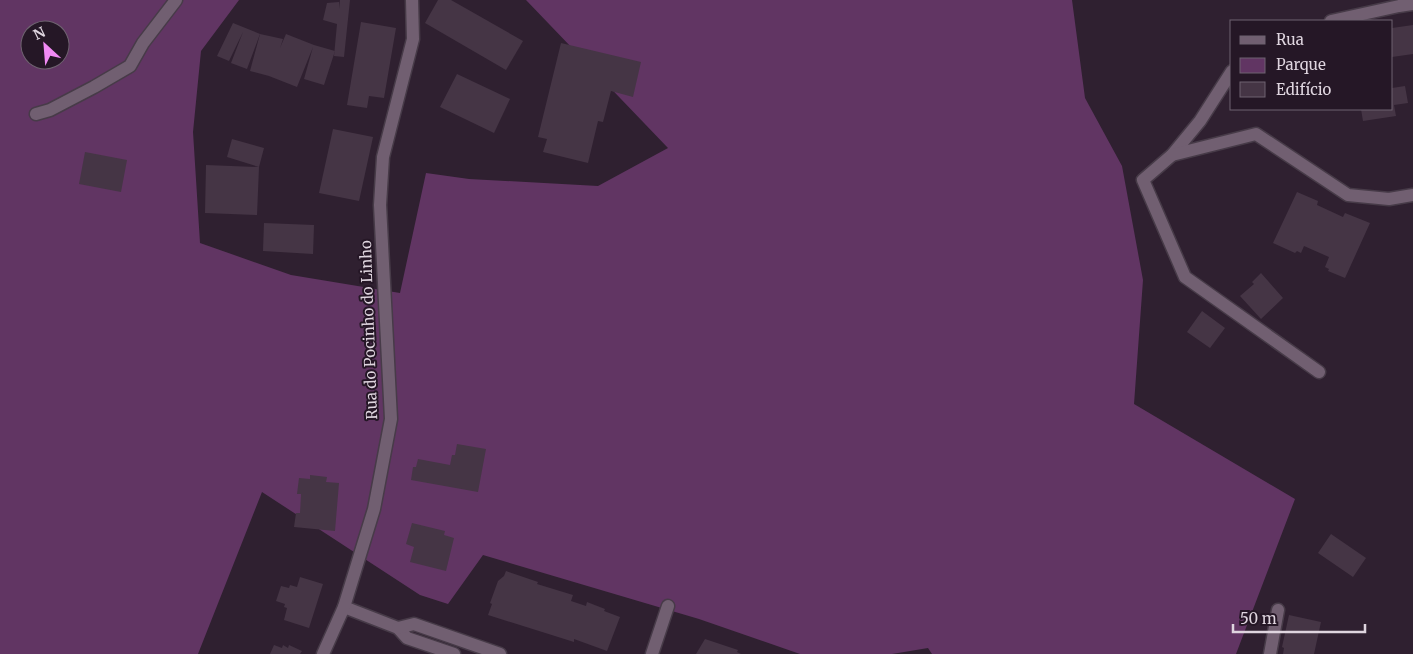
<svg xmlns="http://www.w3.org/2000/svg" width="1413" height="654" viewBox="0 0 1413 654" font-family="Merriweather,serif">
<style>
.green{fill:#613563;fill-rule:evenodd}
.building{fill:#453545}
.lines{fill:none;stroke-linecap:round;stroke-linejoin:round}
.minor-casing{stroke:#473b48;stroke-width:15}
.minor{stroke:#715f71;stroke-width:12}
.labels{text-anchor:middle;stroke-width:4;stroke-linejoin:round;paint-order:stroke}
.street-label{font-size:15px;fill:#dfd5df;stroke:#251726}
</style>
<rect width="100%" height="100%" fill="#2f2030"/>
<path class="green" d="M 0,0 L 239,0 L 201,51 L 193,132 L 200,243 L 291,275 L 400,293 L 426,173 L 469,179 L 598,186 L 668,148 L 526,0 L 1072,0 L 1085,98 L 1122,166 L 1143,280 L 1134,404 L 1295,499 L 1236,654 L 932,654 L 928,648 L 892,654 L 800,654 L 699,619 L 483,555 L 448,604 L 420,595 L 262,492 L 198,654 L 0,654 ZM 30,30 L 60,30 L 60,60 L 30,60 Z"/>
<g class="building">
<polygon points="340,0 350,0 344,57 334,56 337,24 323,20 327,3 339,2 339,9"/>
<polygon points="438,0 451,0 523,41 506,70 425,23"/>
<polygon points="361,22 396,28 384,98 369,96 367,108 347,105"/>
<polygon points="233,23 260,34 247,69 231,63 243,32 229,61 217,56"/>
<polygon points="1413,25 1413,54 1392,57 1392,28"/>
<polygon points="260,34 283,39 280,48 286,34 314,45 335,51 324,85 304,79 313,47 297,87 269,76 250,71"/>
<polygon points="561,43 641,62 633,97 611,91 603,122 598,121 588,163 543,152 547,139 538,137"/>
<polygon points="457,74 510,99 494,133 440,107"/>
<polygon points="1405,86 1408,103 1394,105 1396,116 1363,121 1361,109 1392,109 1392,88"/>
<polygon points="333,129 373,137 359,201 319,193"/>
<polygon points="232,139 264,148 259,167 257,215 205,213 206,165 259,167 227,157"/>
<polygon points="85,152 127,160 121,192 79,184"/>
<polygon points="1297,192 1318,201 1317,205 1343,217 1345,213 1370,223 1345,278 1328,271 1329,269 1325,267 1329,257 1304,246 1301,253 1297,251 1295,253 1273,243"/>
<polygon points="264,223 314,225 313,254 263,251"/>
<polygon points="1261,273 1283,298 1261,319 1240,296 1254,284 1252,282"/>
<polygon points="1202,311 1225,328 1210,348 1187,332"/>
<polygon points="457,444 486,449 478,492 411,480 413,467 416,467 418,459 450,465 452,455 455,455"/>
<polygon points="310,475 327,477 326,482 339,483 335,531 294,527 296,513 300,513 301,494 297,494 299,478 310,479"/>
<polygon points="412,523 445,531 444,535 454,538 446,571 410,562 414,547 406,544"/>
<polygon points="1331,534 1366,558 1353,577 1318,553"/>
<polygon points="506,571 538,582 537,584 573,595 571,601 586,606 587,602 605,609 604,611 620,617 607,651 574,639 574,642 488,615 492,604 490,603 498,581 504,576"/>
<polygon points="300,577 323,584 309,628 284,620 287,608 284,607 285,604 276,601 281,586 289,588 290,585 297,587"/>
<polygon points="1289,615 1321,622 1314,654 1283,654 1284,648 1282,647"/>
<polygon points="705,639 738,650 737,652 741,654 696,654"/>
<polygon points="274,645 282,648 283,645 288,648 289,645 302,651 300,654 270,654"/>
</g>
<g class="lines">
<g class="minor-casing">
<g id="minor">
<polyline points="1331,21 1399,6 1413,4"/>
<polyline points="1232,71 1200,121 1172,155 1143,180 1185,277 1319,372"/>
<polyline points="36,114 50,110 94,87 130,66 143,43 176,0"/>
<polyline points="1172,155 1256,134 1348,195 1389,199 1413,195"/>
<polyline points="344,607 398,628 407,638 454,654"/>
<polyline points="398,628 414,624 500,654"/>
<polyline points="323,654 344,607 374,509 391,419 380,205 383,157 413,39 412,0"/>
<polyline points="652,654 668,606"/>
<polyline points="1270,654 1278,610"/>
</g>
</g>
<use href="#minor" class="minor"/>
</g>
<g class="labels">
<g class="street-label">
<text transform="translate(369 330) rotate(-92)" y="5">Rua do Pocinho do Linho</text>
</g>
</g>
<rect x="1230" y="20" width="162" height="90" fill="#251726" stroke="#6f6370"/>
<rect x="1240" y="36" width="25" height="8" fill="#715f71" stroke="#6f6370"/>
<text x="1276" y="45" font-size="15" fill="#dfd5df">Rua</text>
<rect x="1240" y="58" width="25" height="15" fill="#613563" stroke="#6f6370"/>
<text x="1276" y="70" font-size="15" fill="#dfd5df">Parque</text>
<rect x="1240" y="82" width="25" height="15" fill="#453545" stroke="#6f6370"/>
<text x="1276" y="95" font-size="15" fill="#dfd5df">Edifício</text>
<g transform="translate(45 45) rotate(334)"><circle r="24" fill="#251726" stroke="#6f6370"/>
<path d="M0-4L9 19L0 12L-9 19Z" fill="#f18af4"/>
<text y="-8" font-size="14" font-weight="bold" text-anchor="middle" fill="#dfd5df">N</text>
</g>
<path d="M1233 624v8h132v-8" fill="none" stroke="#dfd5df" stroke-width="2.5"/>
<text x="1240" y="624" font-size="15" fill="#dfd5df" stroke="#251726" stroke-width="4" paint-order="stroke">50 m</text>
</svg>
